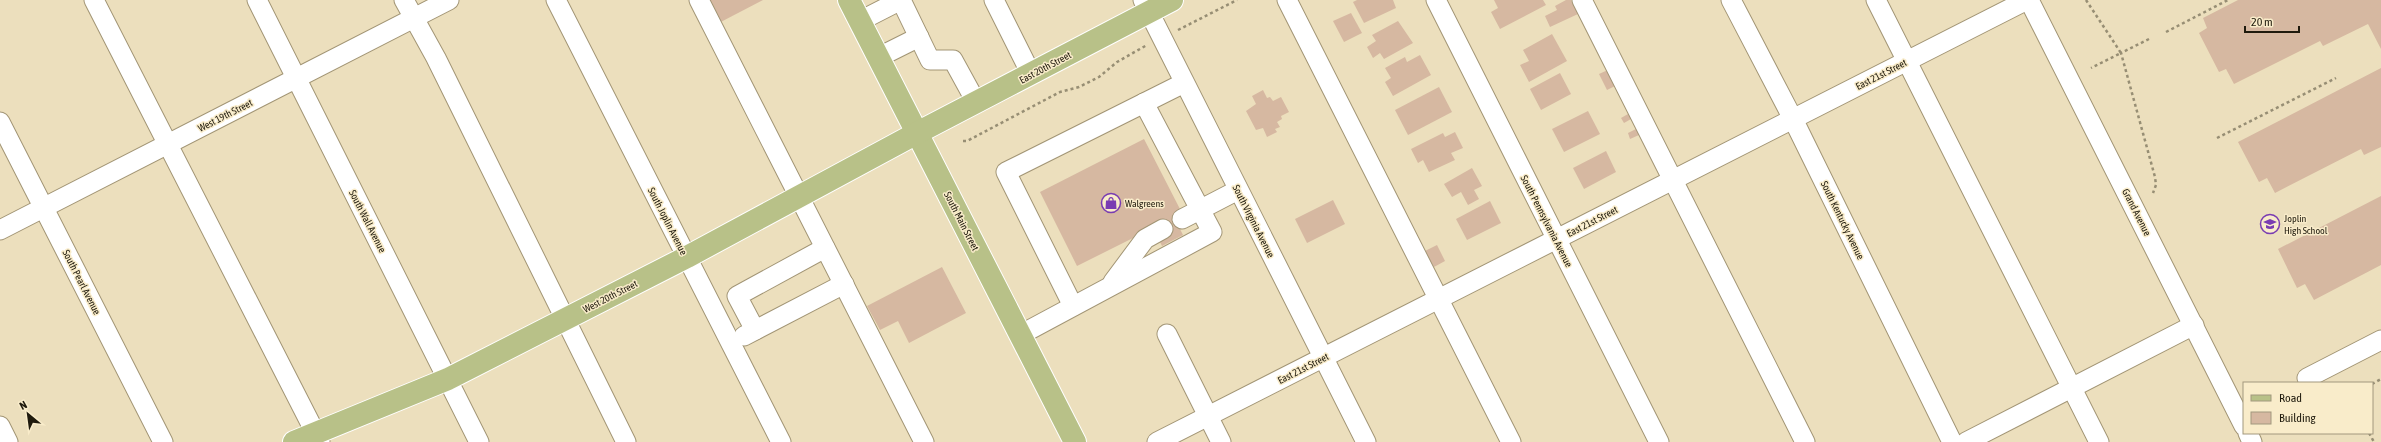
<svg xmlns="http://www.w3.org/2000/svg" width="2381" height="442" viewBox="0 0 2381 442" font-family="'Asap Condensed',sans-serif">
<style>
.building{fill:#d6b8a1}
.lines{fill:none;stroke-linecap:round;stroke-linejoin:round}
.minor-casing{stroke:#a29575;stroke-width:21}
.major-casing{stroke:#fff;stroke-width:24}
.path{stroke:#978e74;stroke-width:2.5;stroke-dasharray:3 3;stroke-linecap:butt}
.minor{stroke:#fff;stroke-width:19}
.major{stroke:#b8c188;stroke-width:22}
.labels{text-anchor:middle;stroke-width:3;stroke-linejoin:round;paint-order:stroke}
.street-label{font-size:10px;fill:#1f1a0d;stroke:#f9ecca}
.poi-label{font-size:10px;fill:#1f1a0d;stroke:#f9ecca;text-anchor:start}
</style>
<rect width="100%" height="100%" fill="#ecdfbd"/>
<g class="building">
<polygon points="702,0 763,0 715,25"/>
<polygon points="1357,0 1393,0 1396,8 1364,23 1353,2"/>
<polygon points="1494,0 1543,0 1546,5 1500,29 1491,12 1498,8"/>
<polygon points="1566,0 1571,0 1578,14 1550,27 1545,16 1557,10 1555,6"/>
<polygon points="2238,0 2381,0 2381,49 2368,24 2323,46 2320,41 2234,84 2226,69 2219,72 2199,33 2207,28 2203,18"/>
<polygon points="1351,13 1362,33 1344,42 1333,21"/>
<polygon points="1398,21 1413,43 1384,59 1380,53 1373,58 1367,47 1376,41 1372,35"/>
<polygon points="1552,34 1567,61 1529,82 1520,65 1529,61 1523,50"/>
<polygon points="1420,55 1431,75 1393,96 1385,82 1391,78 1385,68 1405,57 1407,62"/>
<polygon points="2381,68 2381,147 2364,155 2361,149 2275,193 2267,178 2259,182 2238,142"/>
<polygon points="1610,69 1617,85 1607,90 1599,74"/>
<polygon points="1560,73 1571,94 1541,110 1530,89"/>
<polygon points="1439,87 1452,112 1408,135 1395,110"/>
<polygon points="1263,90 1267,98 1270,97 1273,101 1281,97 1289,112 1281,116 1282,119 1277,122 1280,127 1275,129 1277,132 1267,137 1263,128 1256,130 1246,111 1256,104 1252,96"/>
<polygon points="1588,111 1600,134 1564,152 1552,129"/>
<polygon points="1628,114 1631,119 1624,123 1621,118"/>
<polygon points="1636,129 1639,135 1630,139 1628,133"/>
<polygon points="1455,132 1463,148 1451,153 1455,160 1429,172 1423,160 1418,163 1411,149 1443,133 1445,137"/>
<polygon points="1144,139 1182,213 1174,217 1183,235 1162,246 1153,228 1077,266 1040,192"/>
<polygon points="1606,151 1616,172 1584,189 1573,168"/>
<polygon points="1472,168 1482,186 1474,190 1479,199 1468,205 1461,192 1452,197 1444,184"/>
<polygon points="2381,196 2381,265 2314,300 2305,284 2297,288 2278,249"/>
<polygon points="1333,200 1345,224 1307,243 1295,219"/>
<polygon points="1490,201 1501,223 1467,240 1456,219"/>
<polygon points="1437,245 1445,261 1434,267 1425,251"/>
<polygon points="942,267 966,313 909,343 898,321 880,330 867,306"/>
</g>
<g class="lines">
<g class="minor-casing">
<g id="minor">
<polyline points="94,0 320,442"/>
<polyline points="257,0 479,442"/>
<polyline points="404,0 436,58 626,442"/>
<polyline points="556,0 781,442"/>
<polyline points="699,0 924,442"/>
<polyline points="901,0 930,60 953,60 976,102"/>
<polyline points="994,0 1031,74"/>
<polyline points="1143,0 1366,442"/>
<polyline points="1287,0 1511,442"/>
<polyline points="1436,0 1659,442"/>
<polyline points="1582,0 1805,442"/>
<polyline points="1731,0 1793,119 1952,442"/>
<polyline points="1876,0 2099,442"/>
<polyline points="2029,0 2244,426"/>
<polyline points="860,21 901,0"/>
<polyline points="879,57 919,37"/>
<polyline points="0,122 163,442"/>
<polyline points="1182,219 1238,190"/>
<polyline points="0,230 449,0"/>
<polyline points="1113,282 1145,239 1163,229"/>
<polyline points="1073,306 1006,172 1184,83"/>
<polyline points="755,330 737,296 825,248"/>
<polyline points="1167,334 1221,442"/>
<polyline points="1020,335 1212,232 1144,103"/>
<polyline points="744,336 844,284"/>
<polyline points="2307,378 2381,340"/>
<polyline points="0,426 8,442"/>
<polyline points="2248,433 2252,442"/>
<polyline points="1157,442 2027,0"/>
<polyline points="1966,442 2194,325"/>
</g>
</g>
<g class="major-casing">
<g id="major">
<polyline points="849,0 1075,442"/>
<polyline points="294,442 448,379 687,257 917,133 1172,0"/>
</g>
</g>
<g class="path">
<polyline points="2086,0 2121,53 2091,68"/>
<polyline points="1178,30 1237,0"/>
<polyline points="2166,32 2228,0"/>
<polyline points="2149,39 2121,53 2155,177 2156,185 2153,193"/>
<polyline points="2217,138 2336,78"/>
<polyline points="963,141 967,141 1060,92 1079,87 1099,77 1117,62 1147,45"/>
<polyline points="2372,384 2381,379"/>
<polyline points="2369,433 2374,442"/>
</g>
<use href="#minor" class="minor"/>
<use href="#major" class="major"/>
</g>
<defs>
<g id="shop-ring" transform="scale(1)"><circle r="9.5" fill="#f9ecca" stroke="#793cb2" stroke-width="1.5"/><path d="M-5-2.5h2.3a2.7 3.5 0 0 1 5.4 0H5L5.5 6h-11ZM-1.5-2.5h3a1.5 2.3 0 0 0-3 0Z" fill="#793cb2"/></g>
<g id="school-ring" transform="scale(1)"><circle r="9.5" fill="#f9ecca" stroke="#793cb2" stroke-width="1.5"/><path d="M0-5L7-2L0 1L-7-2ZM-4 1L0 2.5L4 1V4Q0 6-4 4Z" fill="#793cb2"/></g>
</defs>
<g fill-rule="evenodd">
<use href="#shop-ring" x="1111" y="203"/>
<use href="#school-ring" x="2270" y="224"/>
</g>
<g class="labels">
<g class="street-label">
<text transform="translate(1045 67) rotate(-28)" y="4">East 20th Street</text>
<text transform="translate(1881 74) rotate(-27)" y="4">East 21st Street</text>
<text transform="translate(225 115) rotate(-27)" y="4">West 19th Street</text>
<text transform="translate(2137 212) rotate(63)" y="4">Grand Avenue</text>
<text transform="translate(1843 220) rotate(64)" y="4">South Kentucky Avenue</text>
<text transform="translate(368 221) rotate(63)" y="4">South Wall Avenue</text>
<text transform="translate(668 221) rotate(63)" y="4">South Joplin Avenue</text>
<text transform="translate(962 221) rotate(63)" y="4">South Main Street</text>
<text transform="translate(1254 221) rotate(63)" y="4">South Virginia Avenue</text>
<text transform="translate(1547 221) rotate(63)" y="4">South Pennsylvania Avenue</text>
<text transform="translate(1592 221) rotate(-27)" y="4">East 21st Street</text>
<text transform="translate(82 282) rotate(63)" y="4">South Pearl Avenue</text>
<text transform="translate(610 296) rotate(-27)" y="4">West 20th Street</text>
<text transform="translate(1303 368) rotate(-27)" y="4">East 21st Street</text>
</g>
<g class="poi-label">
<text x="1125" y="207">Walgreens</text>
<text x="2284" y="222">Joplin<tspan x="2284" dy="12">High School</tspan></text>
</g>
</g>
<rect x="2243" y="382" width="130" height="52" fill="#f9ecca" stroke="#a2987e"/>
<rect x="2251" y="395" width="20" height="6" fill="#b8c188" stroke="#a2987e"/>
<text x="2279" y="402" font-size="12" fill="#1f1a0d">Road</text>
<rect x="2251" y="412" width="20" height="12" fill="#d6b8a1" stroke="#a2987e"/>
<text x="2279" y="422" font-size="12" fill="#1f1a0d">Building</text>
<g transform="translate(28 414) rotate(331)" stroke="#f9ecca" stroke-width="3" paint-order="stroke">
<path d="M0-3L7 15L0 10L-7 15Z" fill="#1f1a0d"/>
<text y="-6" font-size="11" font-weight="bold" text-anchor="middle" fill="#1f1a0d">N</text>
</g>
<path d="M2245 26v6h54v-6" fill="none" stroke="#1f1a0d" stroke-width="2"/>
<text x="2251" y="26" font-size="12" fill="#1f1a0d" stroke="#f9ecca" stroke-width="3" paint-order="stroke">20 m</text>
</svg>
